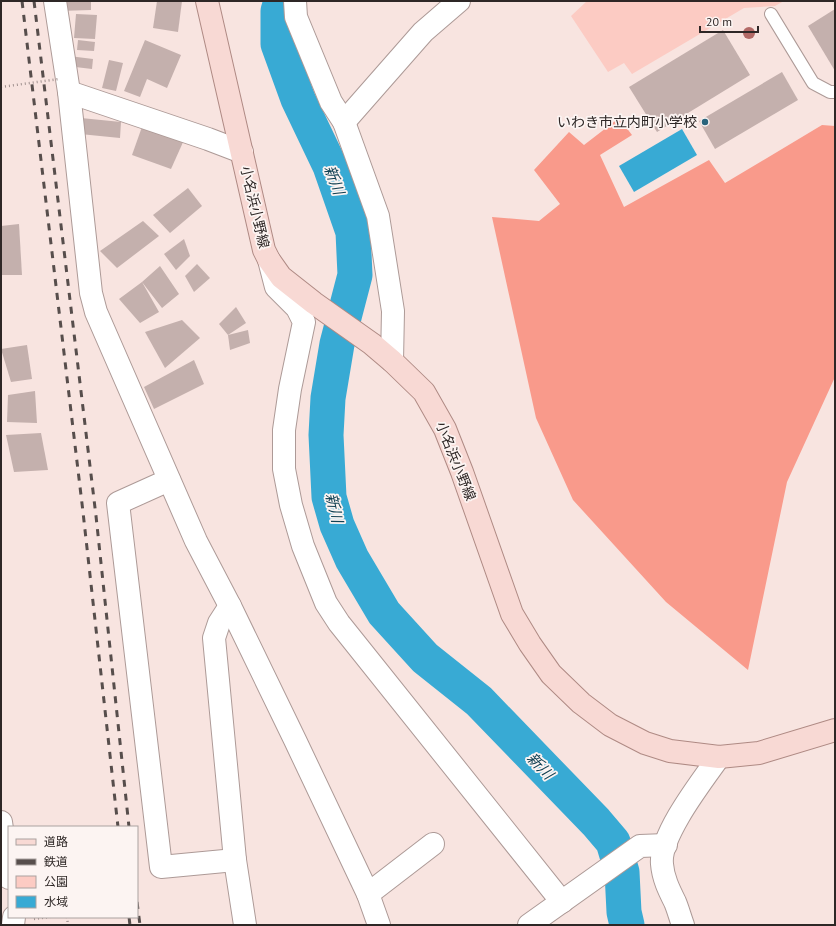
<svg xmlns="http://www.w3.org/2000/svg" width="836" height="926" viewBox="0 0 836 926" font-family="'PT Sans','Noto Sans JP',sans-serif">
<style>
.green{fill:#fccbc3}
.forest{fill:#f99a8b}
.water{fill:#38aad4}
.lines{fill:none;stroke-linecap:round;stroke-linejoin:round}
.river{stroke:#38aad4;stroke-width:35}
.building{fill:#c4b0ad}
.service-casing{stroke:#ad9a97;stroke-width:14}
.minor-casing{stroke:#ad9a97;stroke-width:24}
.tertiary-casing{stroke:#ad9a97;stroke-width:24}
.primary-casing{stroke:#af8a84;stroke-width:24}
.path{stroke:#a0918f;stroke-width:2.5;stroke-dasharray:1 3;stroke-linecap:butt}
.service{stroke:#fff;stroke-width:12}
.minor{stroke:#fff;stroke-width:22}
.tertiary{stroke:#fff;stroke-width:22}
.primary{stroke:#f8d9d4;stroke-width:22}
.rail{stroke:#574e4c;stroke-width:3;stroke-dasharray:7 7;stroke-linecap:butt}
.path-bridge{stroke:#a0918f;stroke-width:2.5;stroke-dasharray:1 3;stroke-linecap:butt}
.tree{fill:#b26966}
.poi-dot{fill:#29647c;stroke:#fcf4f2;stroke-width:1.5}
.labels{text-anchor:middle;stroke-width:3.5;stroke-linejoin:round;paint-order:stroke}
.poi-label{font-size:14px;fill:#2e2726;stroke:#fcf4f2;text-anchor:end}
.street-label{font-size:14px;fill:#2e2726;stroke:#fcf4f2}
.water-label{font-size:15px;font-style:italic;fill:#114153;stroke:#fcf4f2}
</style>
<rect width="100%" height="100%" fill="#f8e4e0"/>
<polygon class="green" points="587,1 784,1 775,6 744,8 632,74 624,63 608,72 571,16"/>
<polygon class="forest" points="619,118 632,135 600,155 624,207 709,160 725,183 822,125 835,126 835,377 787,482 748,670 666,602 573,500 536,418 492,217 539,221 560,204 534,170 569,132 584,145"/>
<polygon class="water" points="682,129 697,155 634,192 619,166"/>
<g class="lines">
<polyline class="river" points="281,1 278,11 278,44 298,99 330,166 353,232 355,275 337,344 328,398 326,435 329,497 337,525 352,559 384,613 425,658 479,701 596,822 613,842 622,872 624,912 627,925"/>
</g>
<g class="building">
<polygon points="59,1 91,1 91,10 59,11"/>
<polygon points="157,1 182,1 178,32 153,28"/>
<polygon points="835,9 835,71 808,26"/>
<polygon points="76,14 97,15 95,39 74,38"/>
<polygon points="723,30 750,75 657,132 629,87"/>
<polygon points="78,40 95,42 94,51 77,50"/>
<polygon points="145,40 181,55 167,88 147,79 140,97 124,91"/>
<polygon points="69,56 93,59 92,69 67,66"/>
<polygon points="109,60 123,63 116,91 102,88"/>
<polygon points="782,72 798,100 715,149 699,121"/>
<polygon points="81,118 121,122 120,138 80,134"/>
<polygon points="143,124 184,140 171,169 132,155"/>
<polygon points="188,188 202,206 170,233 153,215"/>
<polygon points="143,221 159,236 117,268 100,251"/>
<polygon points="19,224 22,275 1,275 1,226"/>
<polygon points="184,239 190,256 176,270 164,254"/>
<polygon points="197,264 210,278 194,292 185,276"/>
<polygon points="160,266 179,294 162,308 142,282 159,312 140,323 119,299 142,282"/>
<polygon points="236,307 246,323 228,335 219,324"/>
<polygon points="182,320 200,338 165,368 145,332"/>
<polygon points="248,330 250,343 230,350 228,335"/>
<polygon points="27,345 32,379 11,382 1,349"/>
<polygon points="194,360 204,384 154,409 144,387"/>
<polygon points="35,391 37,423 7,422 8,395"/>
<polygon points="41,433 48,470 14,472 6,435"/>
</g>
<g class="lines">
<g class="service-casing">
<polyline id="service" points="771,14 813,83 830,92 835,92"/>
</g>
<g class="minor-casing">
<g id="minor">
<polyline points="55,1 69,92 91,293 96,312 196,541 230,606 295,740 368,894 379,925"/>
<polyline points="295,1 296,17 331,102 344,122 378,216 393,311 392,361"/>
<polyline points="69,92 208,139 242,152"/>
<polyline points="344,122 423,32 459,1"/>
<polyline points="269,260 276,287 297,308 304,322 290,389 284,430 284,469 291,505 303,546 326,603 339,623 562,902"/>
<polyline points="169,480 118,503 161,867 235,860"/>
<polyline points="230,606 219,623 214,638 235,860 245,925"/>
<polyline points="1,822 9,878"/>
<polyline points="368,894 433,844"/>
<polyline points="13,925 14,917"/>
<polyline points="529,925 640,846 666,845"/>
</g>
</g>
<g class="tertiary-casing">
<path id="tertiary" d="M 683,925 C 680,917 678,909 675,902 C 669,890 663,878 662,864 C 659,836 702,781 719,757"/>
</g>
<g class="primary-casing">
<polyline id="primary" points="207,1 264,250 269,260 281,277 314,303 372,344 392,361 424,392 445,429 462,472 512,614 530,644 551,674 581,703 610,725 645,743 670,751 719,757 759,753 835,730"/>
</g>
<g class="path">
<polyline points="67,917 68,925"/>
<polyline points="34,919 50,917"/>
</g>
<use href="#service" class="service"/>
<use href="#minor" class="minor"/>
<use href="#tertiary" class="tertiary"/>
<use href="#primary" class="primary"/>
<g class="rail">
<polyline points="22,1 83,512 118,827"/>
<polyline points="34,1 96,516 129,827"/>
<polyline points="137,902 140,925"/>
<polyline points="129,917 130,925"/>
</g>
<polyline class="path-bridge" points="1,87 59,79"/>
</g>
<circle class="tree" cx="749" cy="33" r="6"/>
<circle class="poi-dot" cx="705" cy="122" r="4"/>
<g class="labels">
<g class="poi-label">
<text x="697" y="127">いわき市立内町小学校</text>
</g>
<g class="street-label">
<text transform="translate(255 207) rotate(77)" y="5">小名浜小野線</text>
<text transform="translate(456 461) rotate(68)" y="5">小名浜小野線</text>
</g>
<g class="water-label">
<text transform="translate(334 180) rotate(69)" y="5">新川</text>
<text transform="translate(334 508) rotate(77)" y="5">新川</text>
<text transform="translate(540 766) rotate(46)" y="5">新川</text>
</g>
</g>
<rect width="836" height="926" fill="none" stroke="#2e2726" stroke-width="4"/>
<rect x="8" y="826" width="130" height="92" fill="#fcf4f2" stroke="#aaa2a0"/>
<rect x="16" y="839" width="20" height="6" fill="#f8d9d4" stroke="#aaa2a0"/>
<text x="44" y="846" font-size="12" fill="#2e2726">道路</text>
<rect x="16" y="859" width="20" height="6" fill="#574e4c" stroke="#aaa2a0"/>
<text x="44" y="866" font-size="12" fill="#2e2726">鉄道</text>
<rect x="16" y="876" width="20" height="12" fill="#fccbc3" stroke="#aaa2a0"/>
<text x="44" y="886" font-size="12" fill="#2e2726">公園</text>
<rect x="16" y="896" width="20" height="12" fill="#38aad4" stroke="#aaa2a0"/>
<text x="44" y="906" font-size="12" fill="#2e2726">水域</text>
<path d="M700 26v6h58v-6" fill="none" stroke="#2e2726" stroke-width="2"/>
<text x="706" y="26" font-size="12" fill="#2e2726" stroke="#fcf4f2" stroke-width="3" paint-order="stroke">20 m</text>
</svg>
